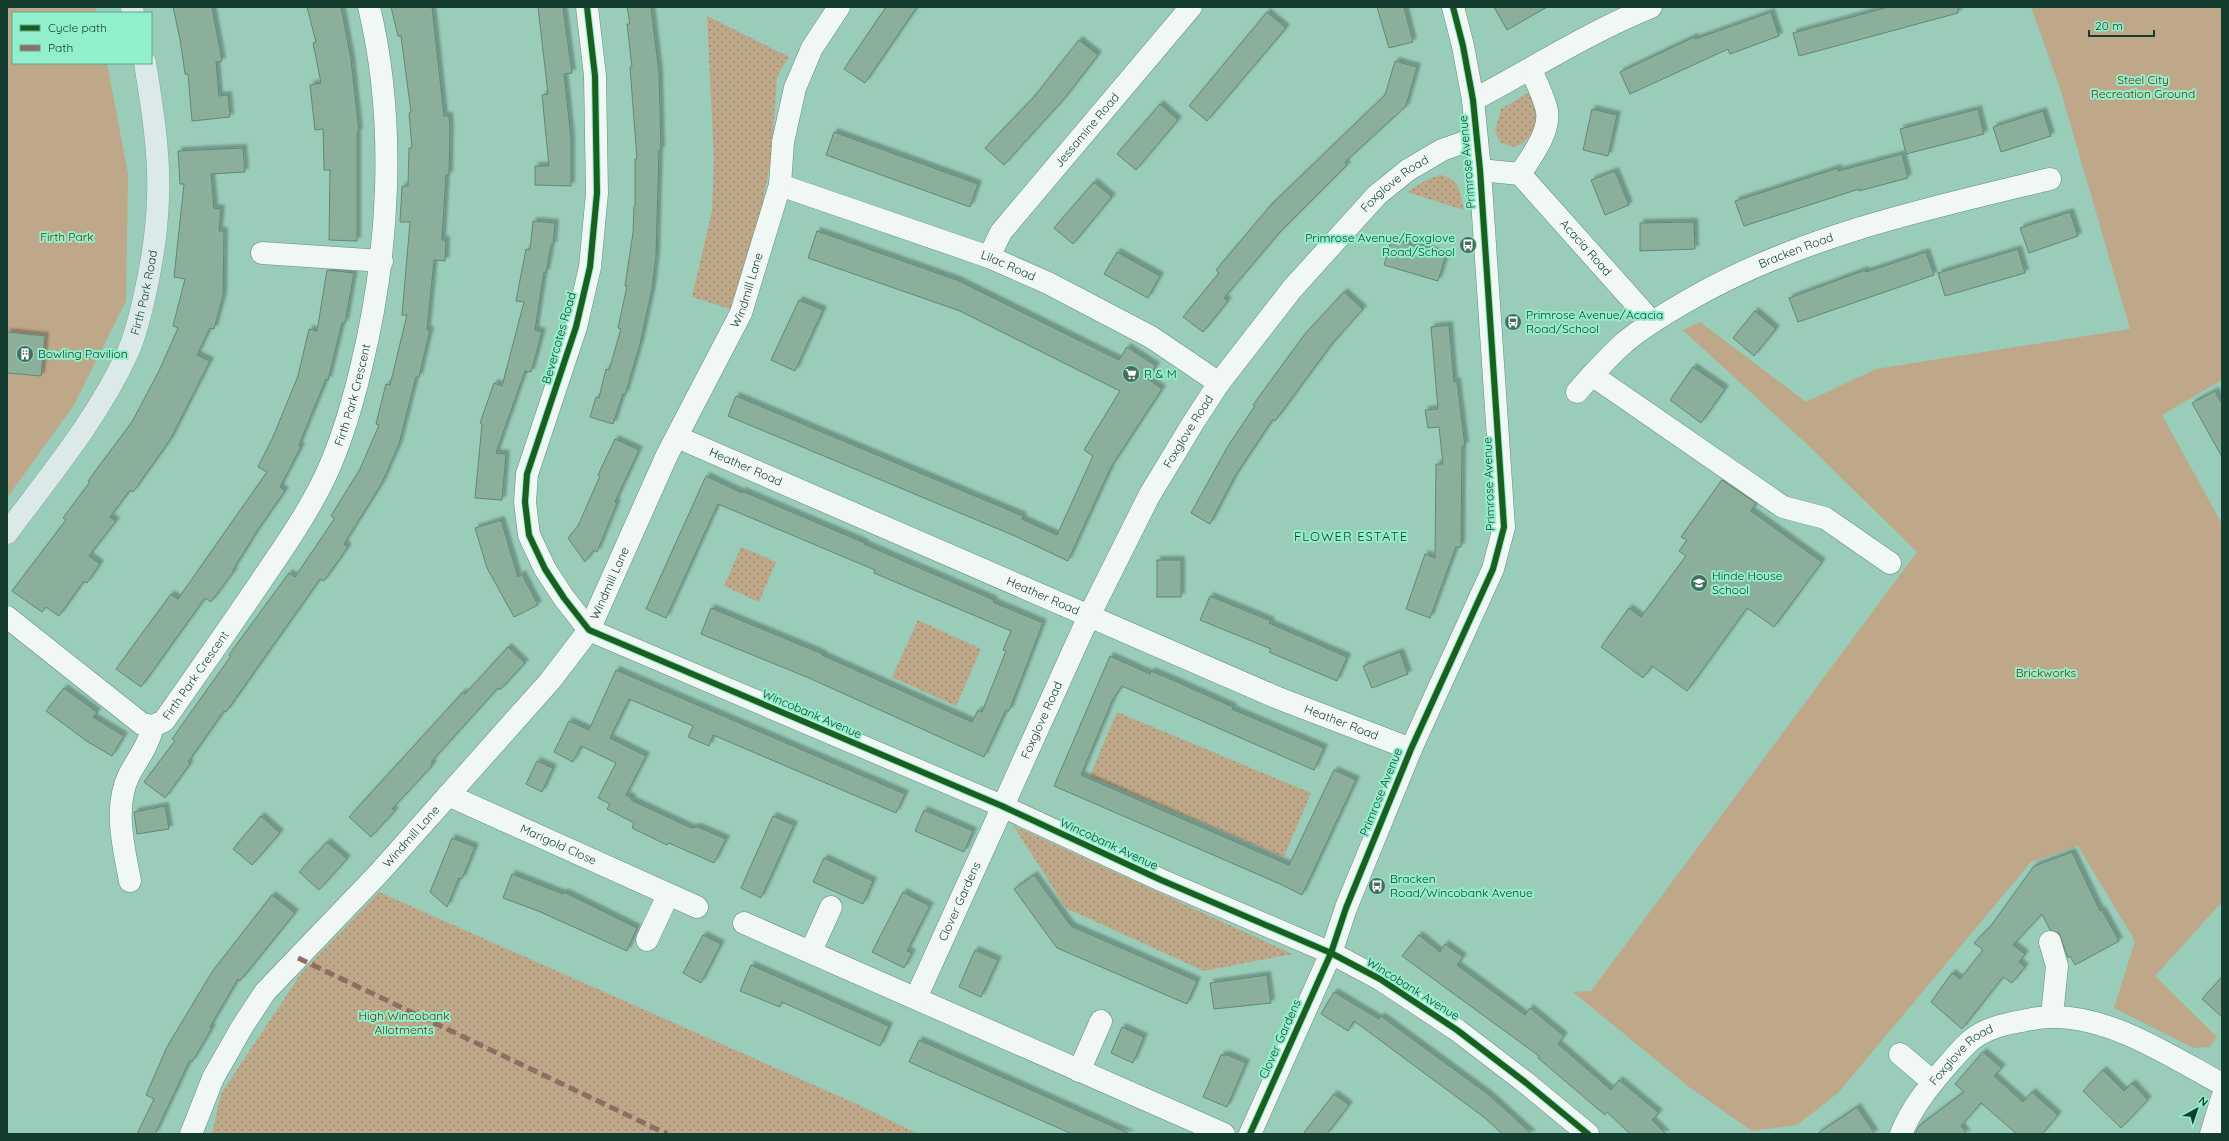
<svg xmlns="http://www.w3.org/2000/svg" width="2229" height="1141" viewBox="0 0 2229 1141" font-family="Quicksand,sans-serif">
<style>
.grass{fill:url(#grass-dots)}
.park{fill:#bea889}
.building{fill:#8caf9c;stroke:#648775;filter:url(#shadow)}
.lines{fill:none;stroke-linecap:round;stroke-linejoin:round}
.minor-casing{stroke:#638f80;stroke-width:23}
.major-casing{stroke:#81a7a2;stroke-width:23}
.minor{stroke:#f0f7f4;stroke-width:22}
.major{stroke:#dbeae9;stroke-width:22}
.quiet{stroke:#8d6e63;stroke-width:5;stroke-dasharray:10 5;stroke-linecap:butt}
.cycleway-casing{stroke:#91efcb;stroke-width:8}
.cycleway{stroke:#1b5e20;stroke-width:6}
.labels{text-anchor:middle;stroke-width:4;stroke-linejoin:round;paint-order:stroke}
.park-label{font-size:12px;fill:#6d3007;stroke:#91efcb}
.street-label{font-size:12px;fill:#143d2f;stroke:#91efcb}
.poi-label{font-size:12px;fill:#143d2f;stroke:#91efcb;text-anchor:start}
.neighbourhood-label{font-size:13px;letter-spacing:1px;fill:#143d2f;stroke:#91efcb}
</style>
<defs>
<pattern id="grass-dots" width="8" height="8" patternUnits="userSpaceOnUse"><rect width="8" height="8" fill="#bea889"/><path d="M2 2h.1M6 6h.1" fill="none" stroke="#998a70" stroke-width="1.8" stroke-linecap="round"/></pattern>
<filter id="shadow"><feDropShadow dx="3.5" dy="-3.5" stdDeviation="1" flood-color="#0004"/></filter>
</defs>
<rect width="100%" height="100%" fill="#99ccb9"/>
<g class="grass">
<polygon points="707,16 789,57 777,76 771,160 759,220 734,310 692,297 712,211 714,159"/>
<path d="M 1528,93 C 1542,104 1539,130 1525,141 C 1522,144 1517,145 1513,147 L 1501,143 L 1495,131 L 1501,109 Z"/>
<path d="M 1441,175 C 1460,180 1460,192 1464,210 L 1407,192 L 1428,179 Z"/>
<polygon points="741,547 776,562 759,602 724,586"/>
<polygon points="918,620 981,649 956,706 892,677"/>
<polygon points="1117,712 1311,793 1284,857 1090,776"/>
<polygon points="1013,825 1292,954 1204,971 1066,908"/>
<polygon points="379,892 859,1105 918,1134 212,1134 221,1094 302,972"/>
</g>
<g class="park">
<polygon points="7,7 96,7 97,13 13,13 13,63 107,63 128,174 126,301 74,405 7,498"/>
<polygon points="2031,7 2222,7 2222,380 2162,415 2222,524 2222,902 2155,976 2217,1037 2210,1047 2193,1048 2114,1008 2135,941 2078,846 2031,862 1838,1093 1797,1125 1752,1131 1689,1087 1573,992 1591,991 1917,552 1811,448 1683,330 1700,322 1806,402 1876,369 2130,329 2059,85"/>
</g>
<g class="building">
<polygon points="173,7 212,7 222,61 216,62 219,96 228,95 230,117 192,121 188,74 185,74 180,39"/>
<polygon points="307,7 341,7 351,59 359,132 357,132 357,241 329,240 330,170 324,170 323,129 315,130 310,85 321,83 313,43 316,42"/>
<polygon points="391,7 432,7 444,116 449,116 450,127 449,175 446,175 442,240 446,240 445,261 434,260 427,330 430,330 419,377 416,377 399,444 382,483 344,544 348,547 324,581 320,579 226,712 224,711 188,762 190,764 165,798 144,782 175,741 172,739 231,656 229,655 289,573 295,577 335,518 331,516 360,469 379,425 376,424 386,384 390,385 407,315 402,315 410,222 400,222 402,186 408,186 409,148 412,148 409,113 411,112 401,36 398,36"/>
<polygon points="538,7 563,7 572,73 564,74 571,138 571,186 535,185 535,166 549,166 542,95 548,94"/>
<polygon points="627,7 651,7 659,73 661,150 659,150 656,256 652,289 640,344 625,395 623,394 613,424 590,417 596,397 599,398 606,369 609,370 621,329 618,328 627,286 625,286 633,233 634,206 635,206 635,159 637,159 630,67 632,67 627,24 630,24"/>
<polygon points="886,7 917,7 865,83 844,69"/>
<polygon points="1377,7 1404,7 1413,42 1389,48"/>
<polygon points="1494,7 1547,7 1507,30"/>
<polygon points="1888,7 1958,7 1958,13 1799,56 1793,33"/>
<polygon points="1267,12 1286,28 1207,121 1189,106"/>
<polygon points="1771,12 1779,36 1730,54 1728,49 1630,94 1620,72 1694,37 1695,39"/>
<polygon points="1079,40 1098,55 1064,99 1004,165 985,148 1033,98"/>
<polygon points="1395,61 1417,67 1406,106 1345,162 1347,165 1279,233 1224,298 1228,301 1203,332 1183,317 1219,273 1216,270 1271,205 1385,95"/>
<polygon points="1160,104 1178,120 1136,170 1117,154"/>
<polygon points="1592,109 1617,115 1608,156 1583,150"/>
<polygon points="1978,109 1984,134 1906,154 1900,129"/>
<polygon points="2043,111 2051,136 2001,152 1993,127"/>
<polygon points="834,132 978,184 970,207 826,155"/>
<polygon points="243,148 245,172 211,174 214,208 221,209 219,231 224,231 223,296 214,329 210,328 197,355 210,361 170,440 133,492 130,490 110,517 116,521 89,556 100,564 87,583 84,581 59,616 46,607 42,612 12,591 50,541 66,520 63,518 90,482 88,481 132,422 159,371 178,328 173,326 185,279 174,277 184,184 180,184 178,151"/>
<polygon points="1902,154 1908,178 1859,191 1859,189 1744,226 1735,201 1838,168 1838,171"/>
<polygon points="1615,171 1629,205 1605,215 1591,180"/>
<polygon points="1094,182 1112,197 1073,244 1054,228"/>
<polygon points="2070,212 2078,236 2029,253 2020,228"/>
<polygon points="533,221 555,223 553,245 551,245 546,273 544,272 535,330 542,332 531,372 525,371 496,453 506,454 502,500 475,498 482,424 480,423 494,383 502,386 524,302 516,301 526,249 530,250"/>
<polygon points="1694,222 1695,249 1640,251 1640,223"/>
<polygon points="817,231 957,280 1119,360 1127,347 1156,366 1148,379 1162,389 1111,467 1068,561 1015,536 728,416 736,396 1023,516 1022,519 1057,535 1093,456 1084,450 1120,391 960,311 808,258"/>
<polygon points="1392,239 1446,255 1438,281 1384,265"/>
<polygon points="2018,249 2025,273 1945,296 1938,273"/>
<polygon points="1117,252 1160,276 1148,298 1104,274"/>
<polygon points="1926,252 1934,275 1798,322 1789,298 1865,270 1866,272"/>
<polygon points="327,270 354,273 345,323 342,323 328,380 326,379 299,445 301,447 280,487 285,491 257,531 233,570 234,571 211,602 205,598 141,687 116,669 171,594 178,599 267,472 258,467 273,437 298,376 309,329 317,331"/>
<polygon points="1344,292 1363,309 1331,345 1275,421 1273,419 1235,476 1210,524 1191,513 1228,446 1255,406 1253,405 1305,334"/>
<polygon points="799,300 823,310 795,371 771,360"/>
<polygon points="1755,311 1776,329 1754,356 1733,338"/>
<polygon points="1449,325 1454,382 1457,381 1465,446 1462,446 1461,547 1456,547 1430,618 1406,609 1425,554 1435,558 1436,464 1443,464 1439,427 1428,428 1425,410 1438,409 1431,327"/>
<polygon points="7,332 45,336 41,376 7,373"/>
<polygon points="1693,367 1725,389 1701,423 1670,400"/>
<polygon points="2215,391 2222,404 2222,457 2192,403"/>
<polygon points="615,439 639,450 615,502 617,503 597,552 594,550 585,562 568,538 578,526 600,476 598,475"/>
<polygon points="706,476 742,493 742,491 865,543 864,544 994,600 993,602 1043,623 1009,711 1006,710 984,757 809,678 701,634 711,608 823,654 822,655 972,722 978,710 982,712 1006,651 1003,650 1011,631 874,573 875,570 718,504 666,618 646,609"/>
<polygon points="1722,480 1756,503 1751,511 1822,562 1774,627 1747,608 1687,691 1652,666 1643,678 1601,647 1629,608 1641,617 1686,556 1679,551 1687,540 1681,537"/>
<polygon points="501,520 518,577 522,574 538,605 514,617 487,568 475,528"/>
<rect x="1157" y="560" width="24" height="37"/>
<polygon points="1210,596 1271,621 1269,623 1347,657 1337,681 1269,652 1271,649 1200,620"/>
<polygon points="508,647 525,663 500,690 498,688 432,761 432,766 392,809 395,811 371,837 349,817 463,692 465,694"/>
<polygon points="1400,652 1408,674 1372,688 1363,666"/>
<polygon points="1110,656 1150,674 1151,671 1175,681 1233,707 1232,709 1324,748 1314,770 1122,686 1113,699 1081,775 1289,865 1334,770 1356,780 1302,895 1280,884 1054,786"/>
<polygon points="616,670 905,794 896,813 713,735 709,746 688,737 693,726 629,699 610,738 646,756 626,795 632,798 631,800 691,828 698,827 726,839 714,863 669,843 667,845 632,828 634,823 607,809 610,804 598,798 616,763 581,746 573,762 554,752 569,721 589,730"/>
<polygon points="64,688 97,712 93,717 124,736 112,756 88,742 46,711"/>
<polygon points="537,761 553,768 542,792 526,784"/>
<polygon points="165,806 169,829 137,834 134,812"/>
<polygon points="924,810 973,831 964,852 915,831"/>
<polygon points="261,816 280,833 252,865 233,849"/>
<polygon points="773,816 794,825 761,898 741,888"/>
<polygon points="452,838 475,847 462,879 459,878 447,907 430,892"/>
<polygon points="327,842 347,859 319,890 299,872"/>
<polygon points="2072,852 2100,911 2102,910 2119,941 2075,965 2070,956 2068,958 2059,933 2050,930 2042,914 2013,945 2025,954 2019,962 2025,967 2012,983 2003,977 1962,1029 1931,1002 1952,973 1960,979 1983,950 1974,943 1990,927 2034,866"/>
<polygon points="824,858 873,881 863,904 813,882"/>
<polygon points="512,874 563,894 564,892 637,928 627,951 538,911 503,898"/>
<polygon points="1034,875 1071,926 1197,981 1187,1004 1057,948 1014,889"/>
<polygon points="903,892 930,906 907,951 912,953 904,968 872,952"/>
<polygon points="272,895 295,913 240,981 238,979 210,1027 212,1028 192,1062 190,1060 155,1134 137,1134 154,1099 146,1095 167,1047 212,972"/>
<polygon points="703,935 721,944 701,983 683,973"/>
<polygon points="1419,935 1440,952 1445,944 1463,957 1457,965 1525,1015 1530,1008 1564,1036 1558,1044 1611,1090 1619,1080 1659,1113 1652,1120 1666,1134 1630,1134 1607,1112 1605,1115 1538,1058 1539,1056 1402,956"/>
<polygon points="975,950 998,960 981,997 959,987"/>
<polygon points="751,965 889,1026 880,1046 782,1002 780,1007 740,991"/>
<polygon points="1267,975 1271,1003 1214,1009 1210,983"/>
<polygon points="2222,977 2222,1017 2202,999"/>
<polygon points="1334,992 1379,1019 1381,1016 1489,1095 1532,1134 1502,1134 1485,1118 1354,1021 1348,1031 1321,1014"/>
<polygon points="1122,1027 1144,1037 1133,1063 1111,1053"/>
<polygon points="919,1040 1130,1134 1072,1134 909,1062"/>
<polygon points="1983,1052 2002,1068 1994,1076 2023,1102 2032,1092 2058,1115 2042,1134 2017,1134 1981,1103 1961,1126 1967,1134 1915,1134 1919,1126 1964,1092 1955,1084"/>
<polygon points="1221,1055 1228,1055 1246,1063 1227,1107 1203,1097"/>
<polygon points="2103,1070 2124,1091 2132,1083 2148,1100 2121,1128 2083,1091"/>
<polygon points="1334,1094 1349,1105 1327,1134 1303,1134"/>
<polygon points="1857,1107 1875,1134 1817,1134"/>
</g>
<g class="lines">
<g class="minor-casing">
<g id="minor">
<polyline points="587,7 595,76 597,193 590,267 576,327 527,474 525,502 529,535 545,569 564,598 589,630 1002,806 1161,880 1331,953 1380,979 1457,1030 1525,1082 1588,1134"/>
<path d="M 1473,100 C 1532,69 1589,32 1651,7"/>
<path id="s1" d="M 1480,170 L 1520,174 L 1652,322"/>
<path d="M 1520,174 C 1531,157 1550,133 1547,111 C 1544,97 1537,83 1531,70"/>
<path id="s2" d="M 780,185 L 989,257 L 1048,283 L 1151,337 L 1219,383"/>
<polyline points="262,253 382,261"/>
<path id="s3" d="M 989,257 L 1001,232 L 1191,7"/>
<polyline points="1592,375 1783,507 1825,518 1890,563"/>
<path id="s4" d="M 1577,392 C 1592,375 1608,357 1625,342 C 1647,324 1671,310 1696,296 C 1805,235 1929,208 2050,179"/>
<path id="s5" d="M 677,437 L 1278,698 L 1411,749"/>
<path id="s6" d="M 7,617 L 142,724 L 153,726 L 164,721 C 191,682 219,643 246,603 C 271,566 298,529 319,489 C 339,451 351,410 361,368 C 389,254 397,123 369,7"/>
<path id="s7" d="M 448,795 L 697,907"/>
<path d="M 130,881 C 124,848 113,808 129,775 C 138,758 148,747 153,726"/>
<polyline points="744,923 1224,1134"/>
<polyline points="647,940 668,895"/>
<polyline points="2050,942 2057,966 2052,1016"/>
<polyline points="811,951 831,907"/>
<path id="s8" d="M 916,998 L 1089,616 L 1149,496 L 1193,423 L 1219,383 L 1292,289 L 1377,195 L 1408,170 L 1442,150 L 1476,138"/>
<polyline points="1900,1054 1933,1082"/>
<polyline points="1079,1071 1101,1021"/>
<path id="s9" d="M 191,1134 L 213,1078 L 242,1027 L 265,992 L 379,873 L 550,681 L 589,630 L 667,455 L 741,313 L 780,185 L 783,142 L 795,88 L 812,48 L 839,7"/>
<polyline points="1250,1134 1331,953 1346,908 1411,749 1493,569 1504,527 1480,170 1473,100 1463,46 1453,7"/>
<path id="s10" d="M 1901,1134 C 1911,1109 1927,1089 1944,1069 C 1952,1060 1960,1050 1969,1042 C 1983,1029 2003,1024 2022,1021 C 2031,1019 2042,1017 2052,1017 C 2111,1016 2172,1057 2222,1084"/>
<polyline points="2211,1134 2222,1098"/>
</g>
</g>
<g class="major-casing">
<g id="major">
<polyline points="132,7 133,13"/>
<path id="s11" d="M 7,533 C 50,475 98,418 128,352 C 135,337 139,319 143,303 C 151,269 157,233 158,198 C 160,155 152,106 145,63"/>
</g>
</g>
<use href="#minor" class="minor"/>
<use href="#major" class="major"/>
<polyline class="quiet" points="298,958 667,1134"/>
<g class="cycleway-casing">
<g id="cycleway">
<polyline points="587,7 595,76 597,193 590,267 576,327 527,474 525,502 529,535 545,569 564,598 589,630 1002,806 1161,880 1331,953 1380,979 1457,1030 1525,1082 1588,1134"/>
<polyline points="1250,1134 1331,953 1346,908 1411,749 1493,569 1504,527 1480,170 1473,100 1463,46 1453,7"/>
</g>
</g>
<use href="#cycleway" class="cycleway"/>
</g>
<defs>
<g id="bus-disc" transform="scale(0.9)"><circle r="9.5" fill="#436f5f" stroke="#91efcb"/><path d="M-5-6H5V4H4V6H2V4H-2V6H-4V4H-5ZM-3.5-4V0h7V-4ZM-3.5 1.2v1.5H-2V1.2ZM2 1.2v1.5H3.5V1.2Z" fill="#fff"/></g>
<g id="building-disc" transform="scale(0.9)"><circle r="9.5" fill="#436f5f" stroke="#91efcb"/><path d="M-4-6H4V6H1V3H-1V6H-4ZM-2.5-4.3h1.7v1.8h-1.7ZM.8-4.3h1.7v1.8H.8ZM-2.5-1h1.7V.8h-1.7ZM.8-1h1.7V.8H.8Z" fill="#fff"/></g>
<g id="supermarket-disc" transform="scale(0.9)"><circle r="9.5" fill="#436f5f" stroke="#91efcb"/><path d="M-6-5.5h2.5l.6 2H6L4.5 2H-2.5L-4.4-4H-6ZM-1.5 3.2a1.3 1.3 0 1 0 .1 0ZM3 3.2a1.3 1.3 0 1 0 .1 0Z" fill="#fff"/></g>
<g id="school-disc" transform="scale(0.9)"><circle r="9.5" fill="#436f5f" stroke="#91efcb"/><path d="M0-5L7-2L0 1L-7-2ZM-4 1L0 2.5L4 1V4Q0 6-4 4Z" fill="#fff"/></g>
</defs>
<g fill-rule="evenodd">
<use href="#bus-disc" x="1468" y="245"/>
<use href="#bus-disc" x="1513" y="322"/>
<use href="#building-disc" x="25" y="354"/>
<use href="#supermarket-disc" x="1131" y="374"/>
<use href="#school-disc" x="1699" y="583"/>
<use href="#bus-disc" x="1377" y="886"/>
</g>
<g class="labels">
<g class="park-label">
<text x="2143" y="84">Steel City<tspan x="2143" dy="14">Recreation Ground</tspan></text>
<text x="67" y="241">Firth Park</text>
<text x="2046" y="677">Brickworks</text>
<text x="404" y="1020">High Wincobank<tspan x="404" dy="14">Allotments</tspan></text>
</g>
<g class="street-label">
<text dy="4" stroke="none"><textPath href="#s3" startOffset="161">Jessamine Road</textPath></text>
<text transform="translate(1467 162) rotate(-95)" y="4">Primrose Avenue</text>
<text dy="4" stroke="none"><textPath href="#s8" startOffset="953">Foxglove Road</textPath></text>
<text dy="4" stroke="none"><textPath href="#s1" startOffset="139">Acacia Road</textPath></text>
<text dy="4" stroke="none"><textPath href="#s4" startOffset="264">Bracken Road</textPath></text>
<text dy="4" stroke="none"><textPath href="#s2" startOffset="242">Lilac Road</textPath></text>
<text dy="4" stroke="none"><textPath href="#s9" startOffset="1022">Windmill Lane</textPath></text>
<text dy="4" stroke="none"><textPath href="#s11" startOffset="280">Firth Park Road</textPath></text>
<text transform="translate(559 338) rotate(-74)" y="4">Bevercotes Road</text>
<text dy="4" stroke="none"><textPath href="#s6" startOffset="575">Firth Park Crescent</textPath></text>
<text dy="4" stroke="none"><textPath href="#s8" startOffset="629">Foxglove Road</textPath></text>
<text dy="4" stroke="none"><textPath href="#s5" startOffset="75">Heather Road</textPath></text>
<text transform="translate(1489 484) rotate(-92)" y="4">Primrose Avenue</text>
<text dy="4" stroke="none"><textPath href="#s9" startOffset="698">Windmill Lane</textPath></text>
<text dy="4" stroke="none"><textPath href="#s5" startOffset="399">Heather Road</textPath></text>
<text dy="4" stroke="none"><textPath href="#s6" startOffset="251">Firth Park Crescent</textPath></text>
<text transform="translate(812 714) rotate(23)" y="4">Wincobank Avenue</text>
<text dy="4" stroke="none"><textPath href="#s8" startOffset="305">Foxglove Road</textPath></text>
<text dy="4" stroke="none"><textPath href="#s5" startOffset="723">Heather Road</textPath></text>
<text transform="translate(1381 792) rotate(-68)" y="4">Primrose Avenue</text>
<text dy="4" stroke="none"><textPath href="#s9" startOffset="374">Windmill Lane</textPath></text>
<text transform="translate(1109 844) rotate(25)" y="4">Wincobank Avenue</text>
<text dy="4" stroke="none"><textPath href="#s7" startOffset="121">Marigold Close</textPath></text>
<text dy="4" stroke="none"><textPath href="#s8" startOffset="106">Clover Gardens</textPath></text>
<text transform="translate(1413 989) rotate(32)" y="4">Wincobank Avenue</text>
<text transform="translate(1280 1039) rotate(-66)" y="4">Clover Gardens</text>
<text dy="4" stroke="none"><textPath href="#s10" startOffset="101">Foxglove Road</textPath></text>
</g>
<g class="poi-label">
<text x="1455" y="242" text-anchor="end">Primrose Avenue/Foxglove<tspan x="1455" dy="14">Road/School</tspan></text>
<text x="1526" y="319">Primrose Avenue/Acacia<tspan x="1526" dy="14">Road/School</tspan></text>
<text x="38" y="358">Bowling Pavilion</text>
<text x="1144" y="378">R &amp; M</text>
<text x="1712" y="580">Hinde House<tspan x="1712" dy="14">School</tspan></text>
<text x="1390" y="883">Bracken<tspan x="1390" dy="14">Road/Wincobank Avenue</tspan></text>
</g>
<g class="neighbourhood-label">
<text x="1351" y="541">FLOWER ESTATE</text>
</g>
</g>
<rect width="2229" height="1141" fill="none" stroke="#143d2f" stroke-width="16"/>
<rect x="12" y="12" width="140" height="52" fill="#91efcb" stroke="#5fa88d"/>
<rect x="20" y="25" width="20" height="6" fill="#1b5e20" stroke="#5fa88d"/>
<text x="48" y="32" font-size="12" fill="#143d2f">Cycle path</text>
<rect x="20" y="45" width="20" height="6" fill="#8d6e63" stroke="#5fa88d"/>
<text x="48" y="52" font-size="12" fill="#143d2f">Path</text>
<g transform="translate(2197 1109) rotate(40)" stroke="#91efcb" stroke-width="3" paint-order="stroke">
<path d="M0-3L7 15L0 10L-7 15Z" fill="#143d2f"/>
<text y="-6" font-size="11" font-weight="bold" text-anchor="middle" fill="#143d2f">N</text>
</g>
<path d="M2089 30v6h65v-6" fill="none" stroke="#143d2f" stroke-width="2"/>
<text x="2095" y="30" font-size="12" fill="#143d2f" stroke="#91efcb" stroke-width="3" paint-order="stroke">20 m</text>
</svg>
